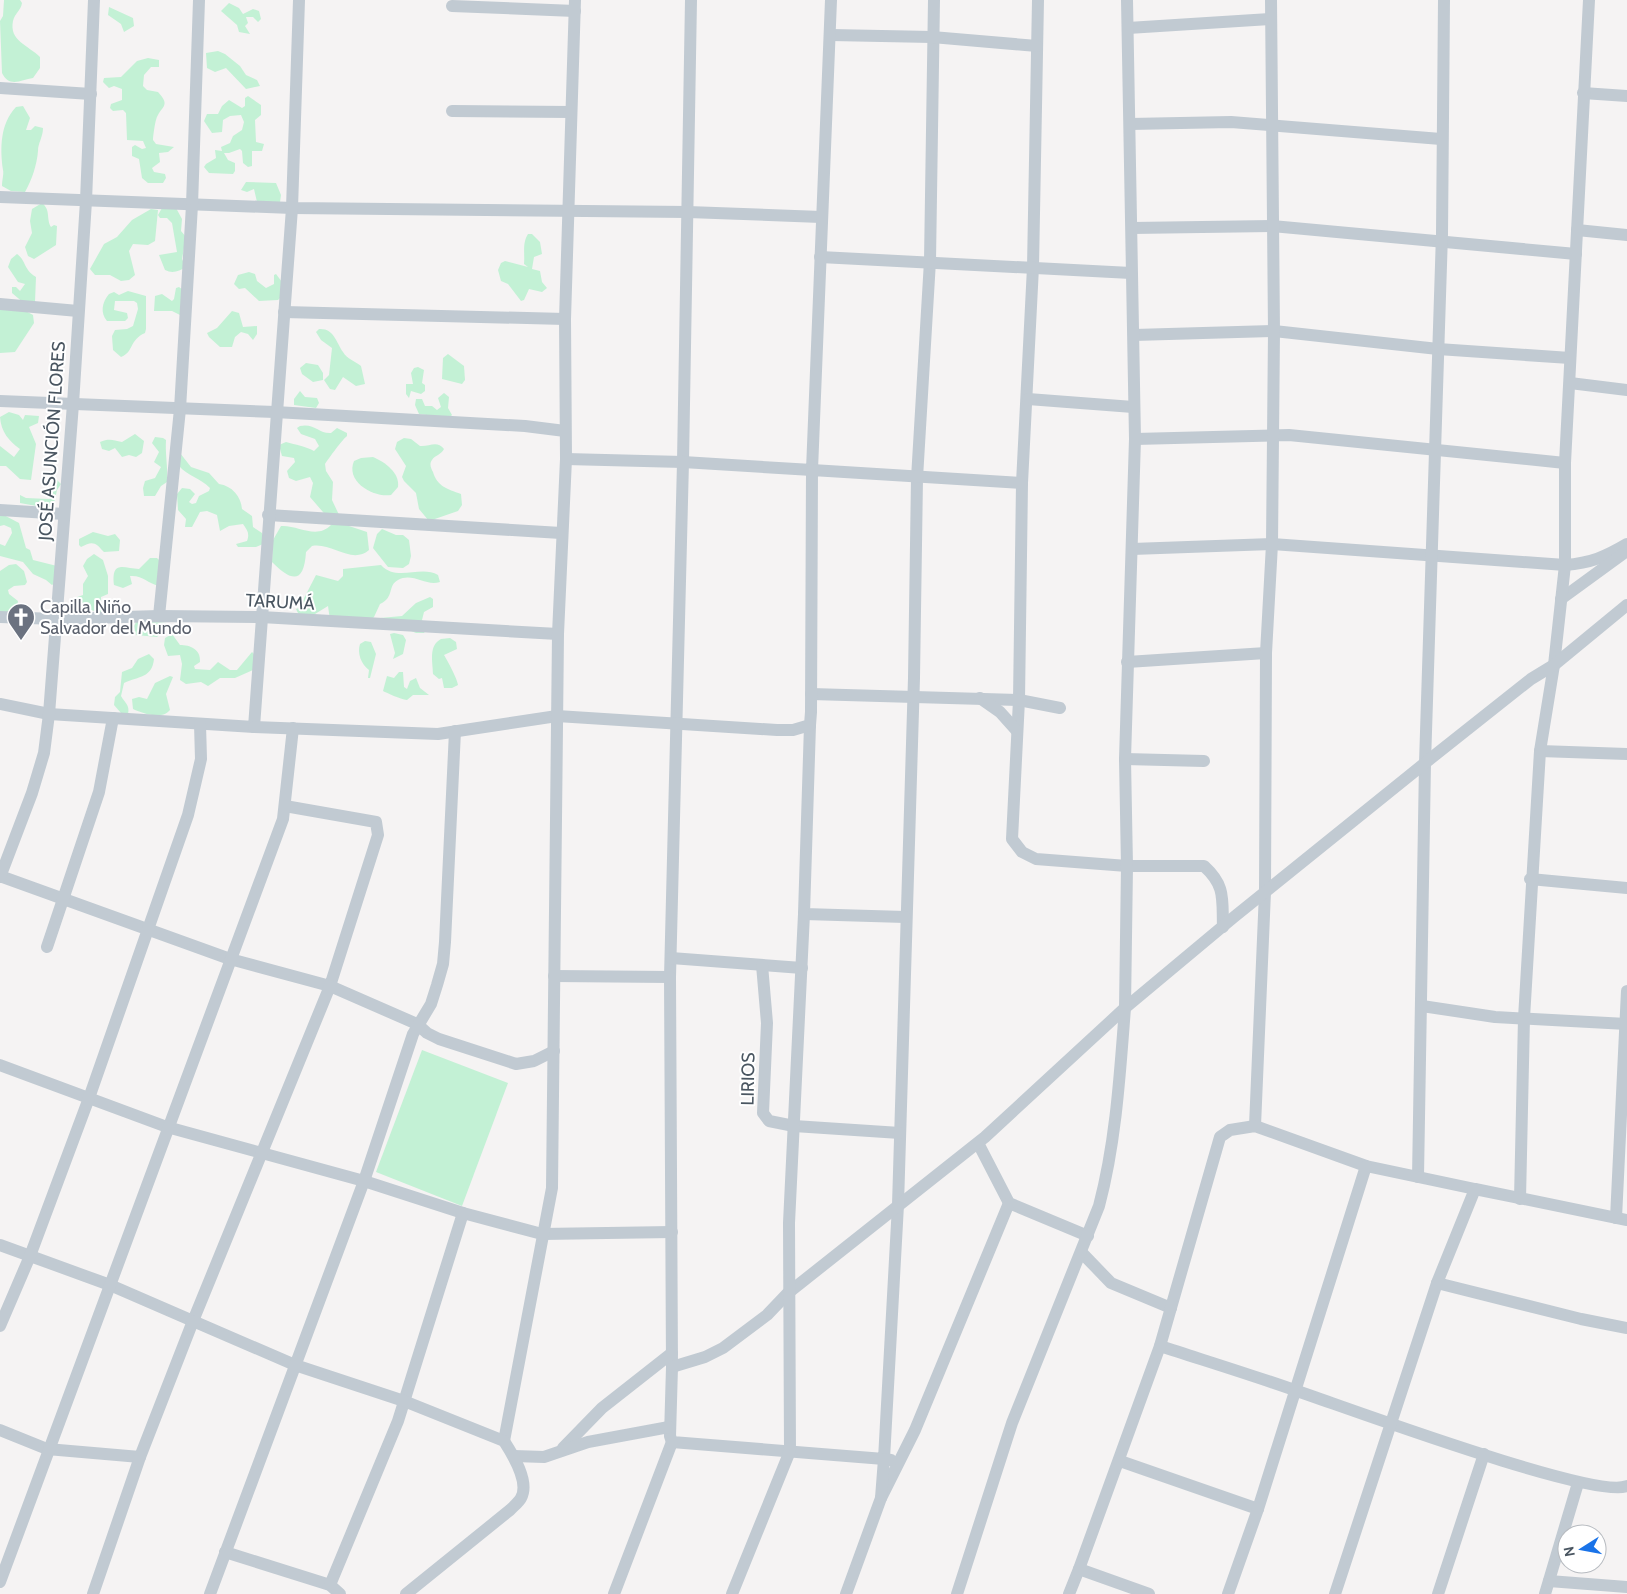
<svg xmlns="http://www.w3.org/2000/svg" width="1627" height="1594" viewBox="0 0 1627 1594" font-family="Cabin,sans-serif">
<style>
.green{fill:#c3f1d5}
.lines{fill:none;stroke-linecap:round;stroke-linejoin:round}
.minor{stroke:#c1cad2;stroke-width:12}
.labels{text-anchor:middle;stroke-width:4;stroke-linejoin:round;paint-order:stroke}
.street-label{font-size:18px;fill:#4a5661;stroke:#fff}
.worship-label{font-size:18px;fill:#5b616d;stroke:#fff;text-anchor:start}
</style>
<rect width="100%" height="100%" fill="#f5f3f3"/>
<g class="green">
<path d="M 4,0 L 20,0 L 22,3 C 21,10 15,13 13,21 C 9,41 28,45 40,57 L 40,68 L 33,78 C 21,80 9,88 2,73 L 0,21 L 3,16 Z"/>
<polygon points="229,3 239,8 243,14 253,9 259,11 261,19 258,22 253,17 246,17 248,23 245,26 250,34 239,32 237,25 221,11"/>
<polygon points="109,7 133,18 134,26 124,32 121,24 108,15"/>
<polygon points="218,51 225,54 240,66 246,75 257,80 260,86 246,89 226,68 215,72 207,68 206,53"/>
<path d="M 148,58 L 159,60 L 159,67 L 151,67 L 144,75 L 143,86 L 147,90 L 158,92 C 172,107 160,106 156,120 C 155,123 153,136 153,140 L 156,144 L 174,147 L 168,152 L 159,153 L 160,162 L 152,168 L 154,172 L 165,174 L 166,178 L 163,183 L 148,183 L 142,178 L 139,159 L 132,156 L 132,147 L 135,145 L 142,149 L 146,148 L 143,141 L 127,140 L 126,113 L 123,110 L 113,111 L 110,108 L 111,104 L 122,100 L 122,89 L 114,86 L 109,88 L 103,82 L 104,78 L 121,77 L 137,61 Z"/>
<polygon points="248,96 261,105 261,115 255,120 256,142 264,144 262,151 252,151 252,166 248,167 243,163 242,151 240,149 229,153 224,153 228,160 235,163 235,171 233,174 209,173 204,167 206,164 216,158 215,150 222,151 221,147 230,143 233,136 242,130 244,122 241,115 230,116 223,120 222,132 212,133 204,121 207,114 218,114 222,106 229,100 242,108 245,106 245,98"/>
<path d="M 23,106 L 30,118 L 26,130 L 31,130 L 35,126 L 43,128 C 43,137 38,143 38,151 C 37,164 32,180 25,192 L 11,191 L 2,186 C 2,180 4,174 3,170 C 0,148 0,124 16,107 Z"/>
<polygon points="246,182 276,183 281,195 280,202 257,202 254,189 247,192 241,190"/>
<path d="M 42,203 C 51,210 46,219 51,227 L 54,225 L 57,226 L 56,245 L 34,259 L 28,256 L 25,247 L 32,233 L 30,221 L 32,209 Z"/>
<path d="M 162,208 L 176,208 L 182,219 L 181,231 L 186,237 L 182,259 L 186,267 C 179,271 173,274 165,270 L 159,255 L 177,252 L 172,223 L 167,218 L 160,218 L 158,215 Z"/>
<polygon points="151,209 158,210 155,241 148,245 133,244 129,251 135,275 129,280 121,281 110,275 95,275 90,269 104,244 117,237 132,220"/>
<path d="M 528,234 L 532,234 L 540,242 L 542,254 L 534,257 L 532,269 L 540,271 L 542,282 L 547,288 L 542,292 L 529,289 L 524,300 L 521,301 L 508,284 L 501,281 L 498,270 L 501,263 L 505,261 L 528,267 L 524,264 C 525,254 522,243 528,234 Z"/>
<path d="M 17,254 C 26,260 23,269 36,277 L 35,302 L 25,304 L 12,293 L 12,287 L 16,287 L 20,291 L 25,284 L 18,282 L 8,267 L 11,259 Z"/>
<polygon points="249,272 255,274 257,281 266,288 274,284 274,275 276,274 282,282 285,293 278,300 259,301 245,288 239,289 234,284 238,275"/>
<polygon points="179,287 183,290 182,316 172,311 154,311 155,296 162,294 172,301 174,299 176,288"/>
<path d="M 128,291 L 146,296 L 146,329 L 145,333 C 129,340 134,352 121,357 L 113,350 L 112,336 L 115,330 L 127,329 L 133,326 L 138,309 L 137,303 L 134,301 L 115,301 L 114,310 L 127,313 L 128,318 L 125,321 L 107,321 C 100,313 102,302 109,294 L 114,292 L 119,295 Z"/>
<polygon points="13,304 33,315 34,323 15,352 0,353 0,309"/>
<polygon points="232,311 239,313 243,327 257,326 257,334 253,340 248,334 241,332 235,337 232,347 220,347 209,337 207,333 217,328"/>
<path d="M 319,329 C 334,328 336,342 343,352 C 347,359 355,361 361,366 L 365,384 L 356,386 L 343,377 L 335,390 L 330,389 L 324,380 L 329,375 L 332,348 L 321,340 L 316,332 Z"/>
<polygon points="448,354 464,366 465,380 462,384 442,379 443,358"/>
<polygon points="306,363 318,365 323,373 323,380 313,382 302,374 300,368"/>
<polygon points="418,367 424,370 422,383 425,385 425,391 421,394 411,391 409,398 406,394 406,384 413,384 411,373 414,368"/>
<polygon points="300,391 305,397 317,398 319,403 316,408 294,405 294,399"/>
<polygon points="444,393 449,397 448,408 452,415 449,418 419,414 415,405 416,399 422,399 425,406 432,406 437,410 441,407 438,398"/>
<path d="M 9,412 L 19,415 L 23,420 L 25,415 L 39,416 L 38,423 L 29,427 L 36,444 L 31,480 L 20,479 L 6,466 L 0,466 L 0,446 L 14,457 L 20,449 C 9,441 1,432 0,417 Z"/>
<path d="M 300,426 C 315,423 319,434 331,433 L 337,428 L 347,433 L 347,436 C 342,440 329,458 325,464 L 326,471 L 333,482 L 332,500 L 340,517 L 329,519 L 310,497 L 313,483 L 310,477 L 296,481 L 289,478 L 287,471 L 295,462 L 294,458 L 282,456 L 279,445 L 286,442 C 296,445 305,446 314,451 L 319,446 L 315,439 L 301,434 L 297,428 Z"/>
<path d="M 135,434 L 144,441 L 142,453 L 136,457 L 129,455 L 122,457 L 115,448 L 109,451 L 102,449 L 100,442 C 109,438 113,440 122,442 Z"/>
<path d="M 155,437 L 163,438 L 166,440 C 165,454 168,467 167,482 L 161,486 L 155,496 L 144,496 L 143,488 L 145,481 L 155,478 L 161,467 L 154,462 L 159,452 L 152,443 Z"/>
<path d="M 404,438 L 411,439 L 420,446 C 429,447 437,440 444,449 C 441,455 435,455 432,460 C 429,464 431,468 433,472 C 437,486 447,489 461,494 L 462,505 L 458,511 L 429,521 L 419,509 L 416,493 L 404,481 L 402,477 L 406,466 L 395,449 L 397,442 Z"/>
<path d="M 180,453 L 191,467 L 209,473 L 219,484 C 232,486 241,496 242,509 L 252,516 L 253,527 L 262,533 L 263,544 L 256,547 L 238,547 L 236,544 L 247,541 C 250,533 247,530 243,524 L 229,526 L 220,531 L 217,515 L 207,511 L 200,512 L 192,527 L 185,527 L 186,519 L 178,510 L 177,494 L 182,488 L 190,489 L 195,494 L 189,502 L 192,504 L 196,503 L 199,496 L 209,491 L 210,488 C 200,478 188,476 179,466 Z"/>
<path d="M 373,457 C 385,462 400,473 398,487 L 391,495 C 374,498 345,482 354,461 L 361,458 Z"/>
<polygon points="54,477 61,484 57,490 53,509 20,503 20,495 26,498 49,499 52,497"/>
<polygon points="0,513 19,523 26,548 30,550 33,560 57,566 58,581 52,585 46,580 33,574 23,562 0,556 0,544 5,546 12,533 11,528 4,525 0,526"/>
<path d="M 331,525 L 346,525 L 367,532 L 369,550 C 352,565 331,542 312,546 L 306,552 C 304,584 292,582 272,562 L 273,540 L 281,526 C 299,525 316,540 331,525 Z"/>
<polygon points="382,529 396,535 403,535 409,540 411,556 409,564 403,568 388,567 373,548 377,534"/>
<path d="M 93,532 L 108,536 L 115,534 L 120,540 L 119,551 L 104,552 C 96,543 93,540 81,547 L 79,545 L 79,539 Z"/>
<polygon points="94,554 103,560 108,576 108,594 101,597 101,612 71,607 69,600 83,595 83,584 88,576 83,566 87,559"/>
<path d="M 150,558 L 157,558 L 159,560 L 159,586 C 147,583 143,575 130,576 L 132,584 L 123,588 L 114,585 C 111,559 125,569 139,569 Z"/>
<polygon points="16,564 24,571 27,582 25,585 14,586 8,590 9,594 18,601 17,608 0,616 0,571 9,565"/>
<path d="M 381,565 C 396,582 421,565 438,575 L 440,582 C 426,587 413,572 398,580 C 387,586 395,597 380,604 L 374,617 L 367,623 L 330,620 L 328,606 L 315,614 L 299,615 L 296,609 L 299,608 L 316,575 L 338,581 L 343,576 L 343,569 Z"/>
<polygon points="430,597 433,599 433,607 424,612 422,620 426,630 424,633 416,633 380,618 402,616 416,603"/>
<path d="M 136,622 C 143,622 161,622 166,623 L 167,627 L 157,637 L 136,635 L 134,626 Z"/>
<polygon points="394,633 403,635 406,640 403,654 393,659 395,653 390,634"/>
<path d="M 172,634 L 180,645 C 190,645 201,649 200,662 L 194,666 L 195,669 L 210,670 L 218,662 L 230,670 L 237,670 L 252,652 L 255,655 L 253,670 L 235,678 L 220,678 L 208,686 L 201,682 L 186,684 L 180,680 L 182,664 L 180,655 L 168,656 L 164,645 L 165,638 Z"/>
<path d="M 441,639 L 450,638 L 456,642 L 457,649 L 444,655 C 447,660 457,678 458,685 L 452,688 L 444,688 L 442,678 L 439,679 L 433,674 C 433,662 428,646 441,639 Z"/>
<path d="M 365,641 L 371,642 L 376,654 L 370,678 L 368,678 L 369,670 C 361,664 357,653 360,644 Z"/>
<path d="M 149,654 L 154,659 C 152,678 139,676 124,683 L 121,696 C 125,703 130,705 128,714 L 121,713 L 114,705 L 115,697 L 120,692 L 122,672 L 132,668 L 138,659 Z"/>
<path d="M 399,672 L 403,672 L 404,687 L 407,689 L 410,681 L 416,678 L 420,688 L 429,695 L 413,695 L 407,700 C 400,699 387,693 383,691 L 387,676 L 394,678 Z"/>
<path d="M 170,676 L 173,677 L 166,694 L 170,710 C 162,720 144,714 133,709 L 132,699 L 139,697 L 147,699 L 155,683 Z"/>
<polygon points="422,1050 508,1083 462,1206 376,1172"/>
</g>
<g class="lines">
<g class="minor">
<polyline points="691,0 683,462 670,977 672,1367 670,1436 672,1442 884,1459 898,1205 914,678 917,478 930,261 934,0"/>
<path d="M 1038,0 L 1033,267 L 1022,483 L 1019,700 L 1012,839 L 1022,852 L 1036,859 L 1127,866 L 1204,866 C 1226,886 1222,899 1223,927"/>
<polyline points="452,6 575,11"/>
<polyline points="1128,28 1270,19"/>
<polyline points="831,35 932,37 1037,46"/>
<polyline points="0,88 91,94"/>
<polyline points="1583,93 1627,96"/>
<polyline points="452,111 571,112"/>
<polyline points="1130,124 1231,122 1441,139"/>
<polyline points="0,197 292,208 688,212 821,217"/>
<polyline points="1132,228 1272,226 1576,254"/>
<polyline points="1577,230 1627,235"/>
<polyline points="820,257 1131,273"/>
<polyline points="0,304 78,311"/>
<polyline points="284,312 565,319"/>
<polyline points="1134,335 1274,331 1438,349 1570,358"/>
<polyline points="1570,383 1627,390"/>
<polyline points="1028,399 1133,407"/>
<polyline points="0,401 275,412 525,426 565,431"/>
<polyline points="1135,439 1289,435 1565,463"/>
<polyline points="566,459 683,462 812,470 831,0"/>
<polyline points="0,510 64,514"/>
<polyline points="268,515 561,533"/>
<path d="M 1132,549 L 1272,544 L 1565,565 C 1591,563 1605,557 1627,544"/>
<polyline points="1561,599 1624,553"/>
<polyline points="159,616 180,409 192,205 199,0"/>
<polyline points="0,617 56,619 159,616 261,617 558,634"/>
<polyline points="1127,662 1266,653"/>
<polyline points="811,694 1019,700 1060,708"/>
<polyline points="980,698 1000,712 1017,731"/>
<polyline points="0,704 49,714 254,727 292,208 299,0"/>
<polyline points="810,725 804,914 905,917"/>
<polyline points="254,727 438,734 557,716 777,730 793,730 810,725 811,712 812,470 1022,483"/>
<polyline points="1540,751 1627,754"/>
<polyline points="1125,759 1204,761"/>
<polyline points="0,876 230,959 330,986 378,835 376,822 285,806"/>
<polyline points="0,877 32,793 44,753 49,714 73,404 86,201 94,0"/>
<polyline points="1530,879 1627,888"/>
<polyline points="47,947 99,792 113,718"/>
<polyline points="671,958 802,968"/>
<polyline points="762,965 767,1023 763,1113 769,1121 794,1126 900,1133"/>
<polyline points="554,976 670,977"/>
<polyline points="1422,1006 1495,1017 1627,1024"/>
<polyline points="0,1065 167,1127 364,1181 463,1213 542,1234 672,1232"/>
<polyline points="1255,1126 1265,892 1266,653 1272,544 1274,331 1271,0"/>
<polyline points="978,1143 1009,1203 1088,1236"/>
<polyline points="1418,1177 1425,763 1442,234 1444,0"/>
<polyline points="1520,1199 1524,1018 1540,751 1554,665 1565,565 1565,463 1589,0"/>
<polyline points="1616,1218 1627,991"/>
<polyline points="0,1245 110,1285 193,1321 330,986 417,1024 427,1033 439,1039 516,1064 534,1061 554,1051"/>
<polyline points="1082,1253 1111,1283 1171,1308"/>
<polyline points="1437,1283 1581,1319 1627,1328"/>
<polyline points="0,1326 30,1256 89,1098 188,815 201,759 200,724"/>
<path d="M 1160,1346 C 1206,1361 1252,1375 1297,1391 C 1345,1407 1595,1500 1627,1486"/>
<polyline points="672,1367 705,1357 723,1348 767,1315 788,1293 985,1137 1125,1008 1234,917 1425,763 1531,679 1554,665 1627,605"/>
<polyline points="0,1430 47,1449 140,1457"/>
<polyline points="504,1441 552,1188 558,634 566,459 565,319 575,0"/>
<polyline points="563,1448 602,1408 672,1353"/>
<polyline points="514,1456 544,1457 588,1442 669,1427"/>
<polyline points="1120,1461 1258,1509"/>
<polyline points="881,1498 915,1430 1009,1203"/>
<polyline points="225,1552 330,1585 340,1594"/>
<polyline points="1079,1569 1160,1346 1220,1137 1230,1130 1255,1126 1366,1166 1475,1189"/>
<polyline points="1549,1581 1627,1587"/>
<polyline points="0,1582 283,819 293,728"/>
<polyline points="330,1585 398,1421 463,1213"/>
<path d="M 93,1594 L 140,1457 L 193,1321 L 295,1365 L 404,1401 L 504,1441 C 513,1455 530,1482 521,1498 C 519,1502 514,1506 510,1510 L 406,1594"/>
<polyline points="210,1594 364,1181 413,1034 431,1004 437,985 443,964 445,942 455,731"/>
<polyline points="614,1594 672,1442"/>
<polyline points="732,1594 790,1451 789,1223 804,914"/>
<polyline points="846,1594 881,1498 884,1459 891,1460"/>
<path d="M 957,1594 L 1012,1423 L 1099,1206 C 1116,1142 1120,1073 1125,1008 L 1127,866 L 1125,759 L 1135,439 L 1127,0"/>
<polyline points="1069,1594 1079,1569 1149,1594"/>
<polyline points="1228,1594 1258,1509 1366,1166"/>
<polyline points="1335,1594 1437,1283 1475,1189 1627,1220"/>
<polyline points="1438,1594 1484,1454"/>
<polyline points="1545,1594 1578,1483"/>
</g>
</g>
<defs>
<g id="church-pin" transform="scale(1.4375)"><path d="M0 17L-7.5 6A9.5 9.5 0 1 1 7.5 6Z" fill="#6b7280" stroke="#fff"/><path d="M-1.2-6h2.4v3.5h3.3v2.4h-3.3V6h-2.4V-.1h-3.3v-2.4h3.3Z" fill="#fff"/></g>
</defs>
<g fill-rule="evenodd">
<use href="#church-pin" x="21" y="617"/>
</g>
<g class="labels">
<g class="street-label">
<text transform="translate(52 441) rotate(-86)" y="6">JOSÉ ASUNCIÓN FLORES</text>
<text transform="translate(280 602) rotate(3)" y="6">TARUMÁ</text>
<text transform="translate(748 1079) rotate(-89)" y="6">LIRIOS</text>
</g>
<g class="worship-label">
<text x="40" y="613">Capilla Niño<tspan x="40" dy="21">Salvador del Mundo</tspan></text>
</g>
</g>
<g transform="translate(1582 1549) rotate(259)"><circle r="24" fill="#ffffff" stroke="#b7bbc0"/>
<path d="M0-4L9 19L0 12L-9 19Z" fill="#1a73e8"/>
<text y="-8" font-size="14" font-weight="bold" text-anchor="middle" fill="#4a5661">N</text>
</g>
</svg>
